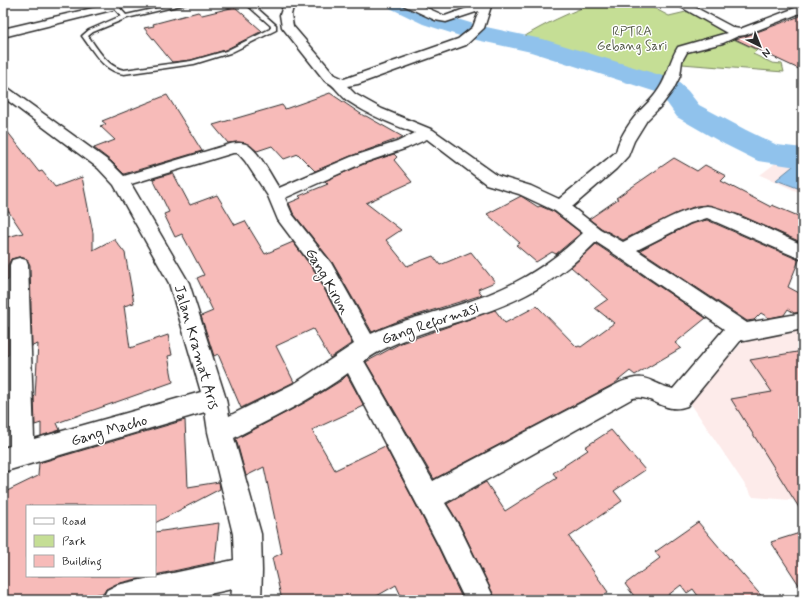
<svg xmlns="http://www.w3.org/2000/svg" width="806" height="603" viewBox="0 0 806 603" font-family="Mynerve,sans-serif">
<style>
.built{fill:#fdebea}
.green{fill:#c5de95;stroke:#788460}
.water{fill:#90c2ec;stroke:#68869f}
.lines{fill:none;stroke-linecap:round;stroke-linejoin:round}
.river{fill:#90c2ec;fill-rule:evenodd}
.building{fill:#f7bbb9;stroke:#2b2b2b}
.lane-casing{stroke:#2b2b2b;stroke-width:3}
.street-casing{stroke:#2b2b2b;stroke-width:3}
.lane{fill:#fff;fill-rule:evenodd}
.street{fill:#fff;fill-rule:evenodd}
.labels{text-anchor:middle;stroke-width:3;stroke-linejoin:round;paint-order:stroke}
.far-park-label{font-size:13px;fill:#525846;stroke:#fff}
.street-label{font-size:15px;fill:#2b2b2b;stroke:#fff}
</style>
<rect width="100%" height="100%" fill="#fff"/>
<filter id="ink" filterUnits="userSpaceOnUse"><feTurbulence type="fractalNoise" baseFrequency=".025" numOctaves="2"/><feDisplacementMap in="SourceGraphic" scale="8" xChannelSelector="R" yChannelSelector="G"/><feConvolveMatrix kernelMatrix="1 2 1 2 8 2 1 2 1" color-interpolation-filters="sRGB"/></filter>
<g filter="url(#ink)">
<g class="built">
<polygon points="803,142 803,194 760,175"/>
<polygon points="803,324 803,501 753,497 689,401 750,334"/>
</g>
<path class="green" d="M 594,3 L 639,3 L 647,6 L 650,6 L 669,16 L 690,11 L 732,33 L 731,38 L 757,50 L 753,54 L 772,63 L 782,64 L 784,72 L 669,63 L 663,82 L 562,49 L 522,38 C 544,24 569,13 594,3 Z"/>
<polygon class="water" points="803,158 803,190 776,180"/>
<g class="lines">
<polygon class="river" points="386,3 417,3 441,14 477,25 546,40 676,80 688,91 699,105 746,130 777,145 803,148 803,168 758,161 724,144 677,117 667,103 656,92 531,52 463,37 423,24 390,8"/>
</g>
<g class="building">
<polygon points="235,7 262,31 225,50 191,60 172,62 144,28 154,26 153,24 198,12 202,15"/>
<polygon points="803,15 803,71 735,39 746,36"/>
<polygon points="330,93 364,116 366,116 403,137 351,156 315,171 298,154 284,159 272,146 257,151 246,143 237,142 228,143 213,125 282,105 285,109"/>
<polygon points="167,95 202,151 124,174 111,161 94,148 115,140 100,126 106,124 102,121"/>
<polygon points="3,126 39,172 42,171 55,187 82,177 93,233 93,250 114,239 125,253 134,303 124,306 130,348 168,335 172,355 168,356 173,382 57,423 60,430 41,436 41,423 35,425 34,397 35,396 38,344 32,346 30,265 27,259 19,257 11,259 8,265 8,280 3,282 3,238 23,233 3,203"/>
<polygon points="394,154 397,157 394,160 412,182 366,203 401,230 386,240 407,266 433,256 440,265 471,252 495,282 478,289 482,295 401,320 372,332 332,262 293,213 289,203 301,198 299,196 328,184 325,181 364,164"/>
<polygon points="674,158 697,171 705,165 726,176 721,181 771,207 772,205 803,218 803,243 740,215 707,205 696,206 675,214 623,240 601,228 589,219 618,199 616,198"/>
<polygon points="173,173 190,205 217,195 235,225 245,221 265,254 293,242 316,273 352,343 330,358 313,329 276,346 294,382 241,408 218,354 214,356 201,316 213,311 197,278 204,275 182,234 175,237 164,214 169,212 153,179"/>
<polygon points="521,196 538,207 540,206 554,212 581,233 556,254 552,252 536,262 516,245 520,243 487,214"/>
<polygon points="707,220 799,260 788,287 803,295 803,312 794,313 788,309 784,315 769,318 761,313 754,320 747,321 640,250 691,224"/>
<polygon points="596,244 706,318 675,343 681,348 635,375 630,371 614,384 434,479 366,362 401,343 495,310 505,323 537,306 577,347 579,346 581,347 614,323 595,308 608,299 571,267"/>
<polygon points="8,327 8,355 3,357 3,329"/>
<polygon points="803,351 803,514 731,399 772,392 750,360"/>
<polygon points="347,375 364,406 312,430 335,470 385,446 438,547 462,598 458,600 403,600 396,585 370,600 282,600 272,558 282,553 264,467 246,476 236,439 308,401 342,380"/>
<polygon points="185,420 188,487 219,482 220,489 155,523 155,506 27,506 27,576 141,576 141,578 116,584 106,589 104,593 60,600 3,600 3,493 38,476 39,463"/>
<polygon points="611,430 645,470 614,491 622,501 569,537 608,592 597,600 496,600 460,525 447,504 486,482 505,511 557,478 553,473 588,450 585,447"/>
<polygon points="698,522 736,567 765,600 701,600 693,589 687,593 681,585 662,600 637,600 625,584 660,558 655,552"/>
<polygon points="219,523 215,562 155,575 155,532"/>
<polygon points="803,532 803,591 771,542"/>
</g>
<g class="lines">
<g class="lane-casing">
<path id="lane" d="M 180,3 L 190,3 L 127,18 L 93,32 L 88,36 C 98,49 107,67 124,70 L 191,61 L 226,51 L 270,29 L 271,26 L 245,3 L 251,3 L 276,25 L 276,30 L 230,53 L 194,64 L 124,74 C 103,71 94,52 82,36 L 89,30 L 121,16 L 113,7 L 113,5 L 117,5 L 126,15 Z"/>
</g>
<g class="street-casing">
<g id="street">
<polygon points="114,3 133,3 132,5 3,37 3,29"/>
<path d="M 284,3 L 294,3 L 291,15 L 293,26 L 335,75 L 344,79 L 458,39 L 473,27 L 479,11 L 446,22 L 435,20 L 403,5 L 402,3 L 416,3 L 445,16 L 481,3 L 492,3 L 484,28 L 466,45 L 358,84 L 347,86 L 355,94 L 382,109 L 433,130 L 498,176 L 531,186 L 559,199 L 616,152 C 619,138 628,125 637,114 C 644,106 653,99 659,89 C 668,76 669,61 678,47 L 727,33 L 674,3 L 687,3 L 734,28 L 740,29 L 803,5 L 803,12 L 745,35 L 738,36 L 723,43 L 687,52 L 682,61 L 680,76 L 673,90 L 661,106 L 647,120 L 634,141 L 628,156 L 616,169 L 572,207 L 600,229 L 623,242 C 647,230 681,208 707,206 C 722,206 786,238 803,245 L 803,260 L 707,218 L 690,223 L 637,250 L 747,323 L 803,313 L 803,329 L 744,341 L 741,340 L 687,406 C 663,415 654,394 633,398 L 445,503 L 459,526 L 495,600 L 465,600 L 439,546 L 348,373 C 313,399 273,418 234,438 L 261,534 L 262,571 L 261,600 L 231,600 L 232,589 L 182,600 L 102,600 L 107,590 L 117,585 L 234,560 L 233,534 L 208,432 L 205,412 L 3,472 L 3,448 L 10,446 L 10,265 L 12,260 L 19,258 L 26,260 L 28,265 L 34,439 L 201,392 L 169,283 L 114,185 L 98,168 L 3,97 L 3,87 L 8,88 L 110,162 L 124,176 L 227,145 C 233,143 242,142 248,145 C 260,153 271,176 279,188 L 351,157 L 397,142 L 415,133 C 392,124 369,115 348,101 C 339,95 335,84 325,81 L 282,27 L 280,15 ZM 427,139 L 486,184 L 519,194 L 555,211 L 583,233 C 544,270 506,291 455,306 C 427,315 397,321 371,334 L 331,263 L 292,214 L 285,198 L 363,163 L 407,148 ZM 233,153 L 238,153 L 245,161 L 268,196 L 278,220 L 317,272 L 354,344 L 297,382 L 229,416 L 226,399 L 189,283 L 131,184 ZM 596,242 L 616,255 L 724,329 L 673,389 C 647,383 649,371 619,383 L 433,481 L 364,361 C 396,339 430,331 466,319 C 521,301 554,284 596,242 Z"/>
</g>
</g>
<use href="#lane" class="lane"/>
<use href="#street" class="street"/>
</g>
</g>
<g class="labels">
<g class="far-park-label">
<text x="632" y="35">RPTRA<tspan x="632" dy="15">Gebang Sari</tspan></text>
</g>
<g class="street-label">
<text transform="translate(328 281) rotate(60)" y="5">Gang Kirun</text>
<text transform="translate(430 323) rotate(-19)" y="5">Gang Reformasi</text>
<text transform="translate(197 347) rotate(74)" y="5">Jalan Kramat Aris</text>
<text transform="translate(109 430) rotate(-16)" y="5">Gang Macho</text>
</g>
</g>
<rect width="806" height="603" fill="none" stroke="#fff" stroke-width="16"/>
<rect x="8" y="8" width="790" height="587" fill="none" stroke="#2b2b2b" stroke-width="1.5" filter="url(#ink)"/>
<rect x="26" y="505" width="130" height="72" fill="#ffffff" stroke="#aaaaaa"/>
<rect x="34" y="518" width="20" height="6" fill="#ffffff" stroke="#aaaaaa"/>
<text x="62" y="525" font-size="12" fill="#2b2b2b">Road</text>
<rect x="34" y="535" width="20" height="12" fill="#c5de95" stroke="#aaaaaa"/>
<text x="62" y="545" font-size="12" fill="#2b2b2b">Park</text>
<rect x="34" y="555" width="20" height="12" fill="#f7bbb9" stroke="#aaaaaa"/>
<text x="62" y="565" font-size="12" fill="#2b2b2b">Building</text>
<g transform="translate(760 46) rotate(137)" stroke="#ffffff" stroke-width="3" paint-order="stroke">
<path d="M0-3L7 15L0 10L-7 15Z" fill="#2b2b2b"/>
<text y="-6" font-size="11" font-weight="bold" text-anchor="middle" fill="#2b2b2b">N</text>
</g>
</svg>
